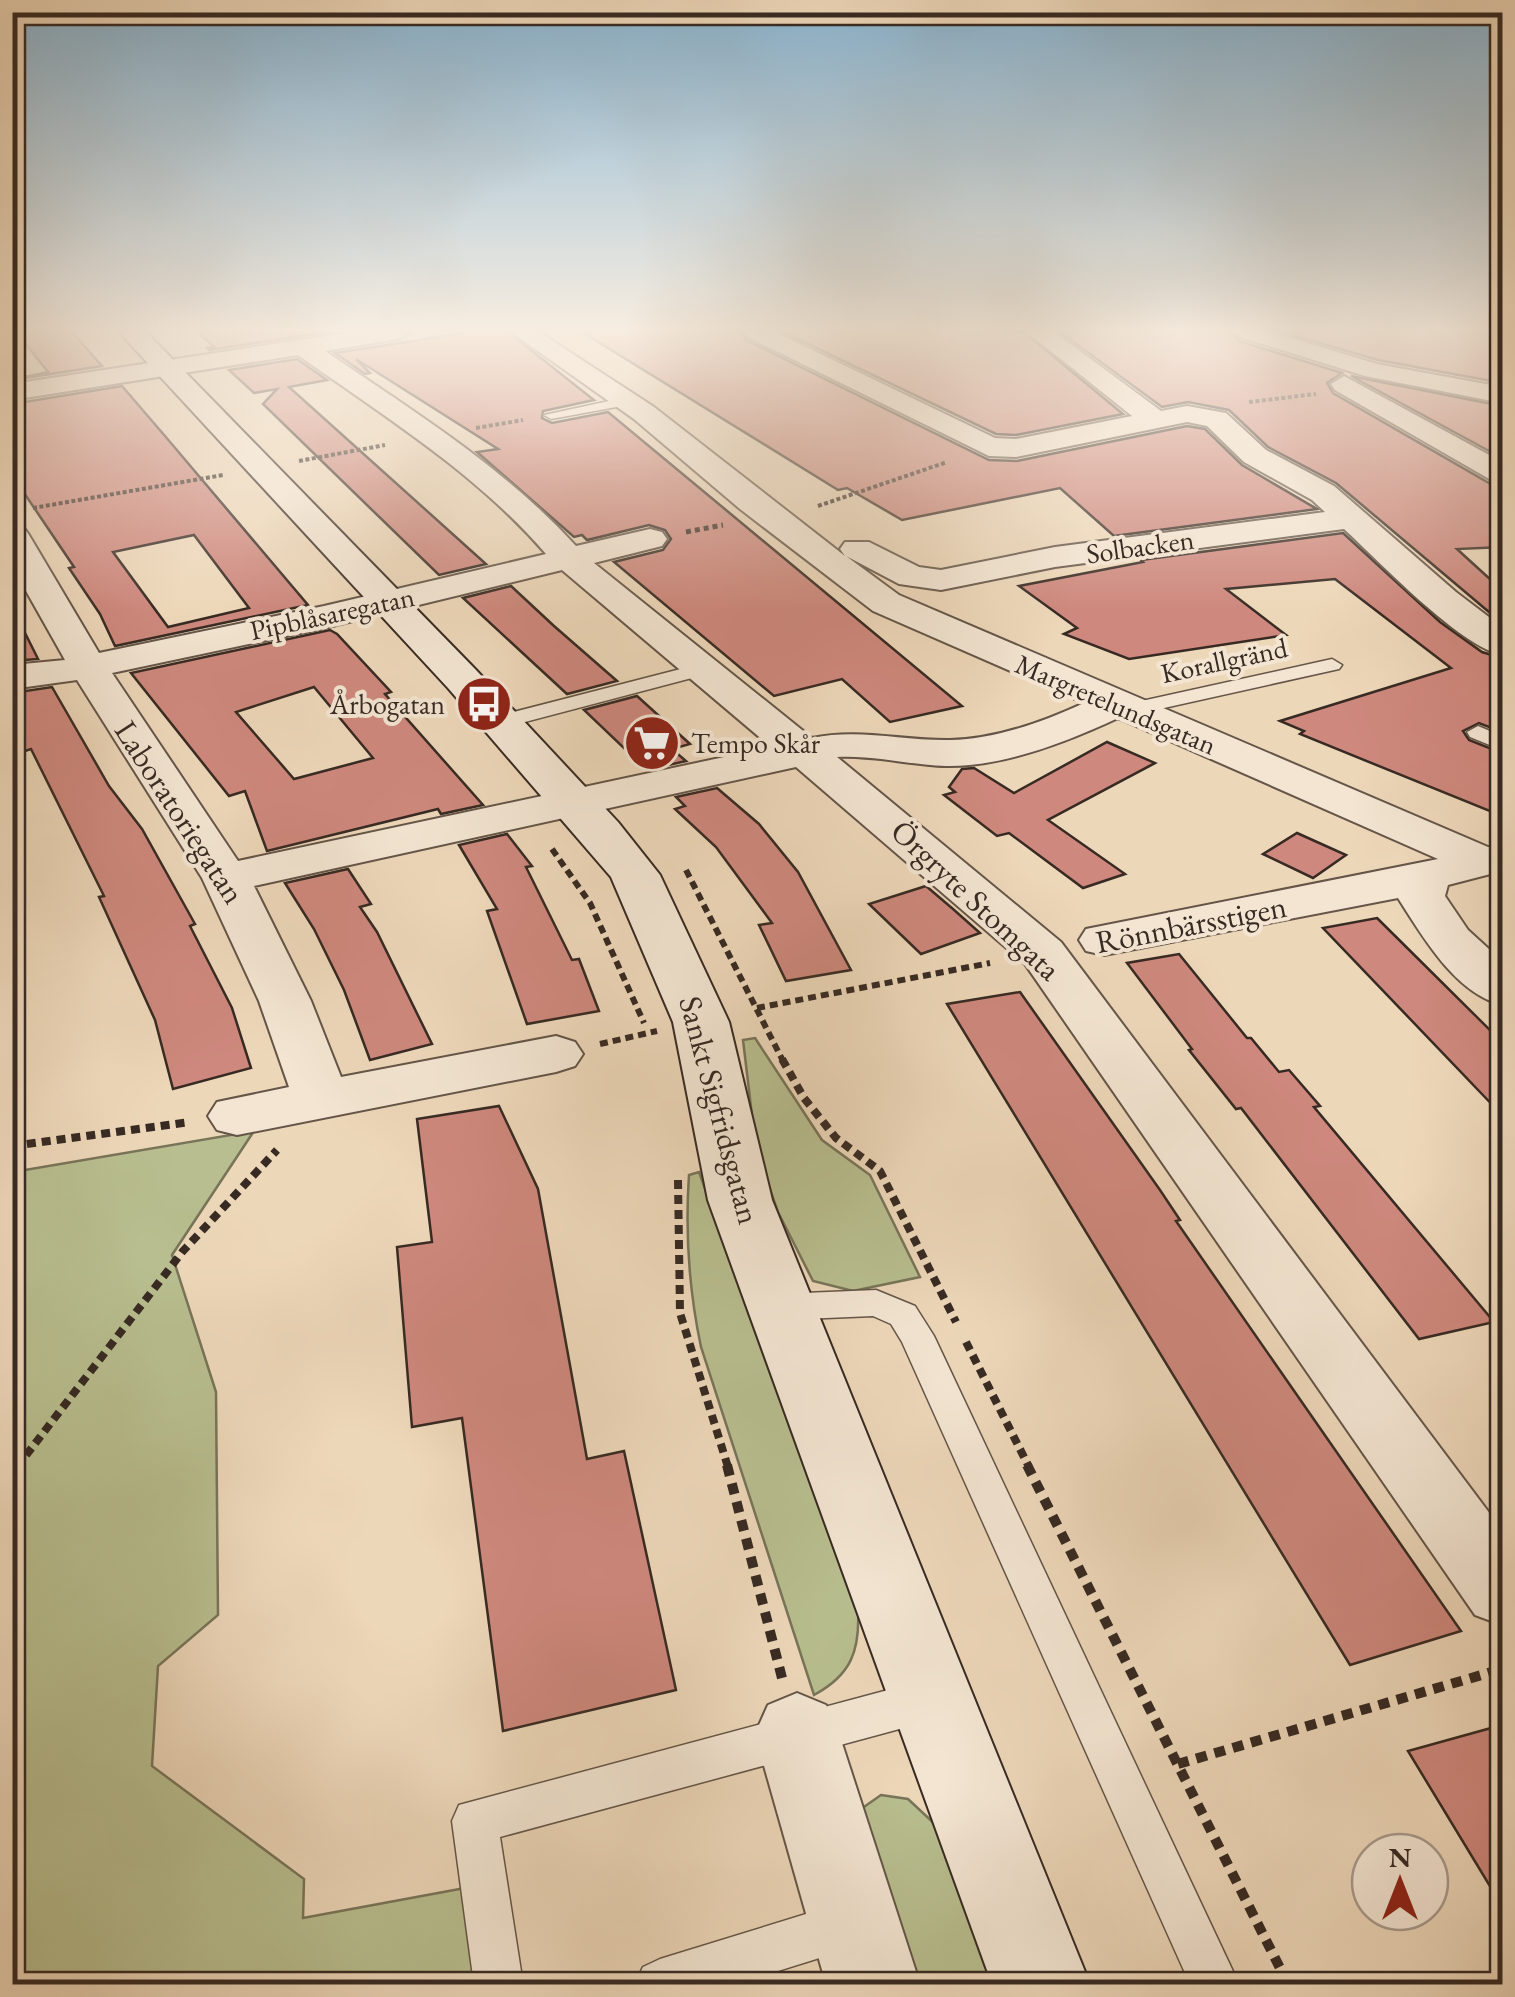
<svg xmlns="http://www.w3.org/2000/svg" width="1515" height="1997" viewBox="0 0 1515 1997" font-family="'EB Garamond',serif">
<style>
.green{fill:#b8be8f;stroke:#787459;stroke-width:2.5}
.building{fill:#ce887d;stroke:#372a23;stroke-width:2.5;fill-rule:evenodd}
.lines{fill:none;stroke-linecap:round;stroke-linejoin:round}
.lane-casing{stroke:#645548;stroke-width:3}
.street-casing{stroke:#645548;stroke-width:4}
.secondary-casing{stroke:#372a23;stroke-width:4}
.path-far4{stroke:#372a23;stroke-width:4;stroke-dasharray:4 2.5;stroke-linecap:butt}
.path-far3{stroke:#372a23;stroke-width:5;stroke-dasharray:5 4;stroke-linecap:butt}
.path-far2{stroke:#372a23;stroke-width:6;stroke-dasharray:8 5;stroke-linecap:butt}
.path-far1{stroke:#372a23;stroke-width:8;stroke-dasharray:9 6;stroke-linecap:butt}
.path{stroke:#372a23;stroke-width:10;stroke-dasharray:11 8;stroke-linecap:butt}
.lane{fill:#f3e5d2;fill-rule:evenodd}
.street{fill:#f3e5d2;fill-rule:evenodd}
.secondary{fill:#f3e5d2;fill-rule:evenodd}
.labels{text-anchor:middle;stroke-width:8;stroke-linejoin:round;paint-order:stroke}
.far-street-label{font-size:28px;fill:#372a23;stroke:#f3e5d2}
.far-poi-label{font-size:28px;fill:#372a23;stroke:#f3e5d2;text-anchor:end}
.street-label{font-size:32px;fill:#372a23;stroke:#f3e5d2}
</style>
<rect width="100%" height="100%" fill="#edd7b9"/>
<filter id="stains"><feTurbulence type="fractalNoise" baseFrequency=".002" numOctaves="4"/><feColorMatrix values="0 0 0 0 .2 0 0 0 0 .09 0 0 0 0 .02 0 0 0 .5 -.17"/></filter>
<radialGradient id="worn" r=".72"><stop offset=".6" stop-color="#630" stop-opacity="0"/><stop offset="1" stop-color="#630" stop-opacity=".3"/></radialGradient>
<g class="green">
<polygon points="755,1038 822,1140 870,1175 920,1277 853,1291 813,1281 778,1212 756,1149 743,1040"/>
<polygon points="254,1131 172,1255 216,1392 218,1615 158,1666 152,1766 304,1879 303,1918 465,1888 478,1984 13,1984 13,1172"/>
<path d="M 699,1172 L 858,1610 C 860,1651 851,1675 814,1695 L 701,1347 C 689,1290 685,1233 689,1175 Z"/>
<polygon points="881,1795 908,1799 938,1827 996,1984 916,1984 861,1809"/>
</g>
<g class="building">
<polygon points="16,332 72,332 102,366 12,380 48,372"/>
<polygon points="198,332 329,332 209,350 207,348 214,347"/>
<polygon points="471,332 508,332 594,400 543,411 542,418 552,423 608,412 962,706 890,722 842,679 774,696 614,562 663,550 671,539 665,530 649,525 587,540 582,535 574,537 477,452 498,449 356,359 370,373 365,374 335,353"/>
<polygon points="582,332 741,332 746,340 989,460 1017,461 1187,426 1205,429 1242,465 1317,509 1114,536 1060,488 902,520 847,488 838,490"/>
<polygon points="783,332 1024,332 1123,414 1016,435 996,434"/>
<polygon points="1060,332 1233,332 1239,341 1342,373 1327,383 1333,393 1489,483 1502,486 1502,547 1457,549 1502,590 1502,623 1336,483 1268,447 1229,410 1188,402 1162,407"/>
<polygon points="1282,332 1502,332 1502,383 1378,360"/>
<polygon points="297,359 327,380 289,387 486,564 439,575 263,404 277,389 254,393 229,370"/>
<polygon points="1351,376 1502,406 1502,458"/>
<path d="M 122,386 L 165,436 L 308,605 L 115,646 L 100,614 L 69,568 L 74,567 L 12,475 L 12,404 ZM 194,535 L 249,608 L 168,627 L 113,552 Z"/>
<polygon points="1343,533 1440,622 1482,652 1502,658 1502,732 1479,723 1463,731 1469,740 1502,753 1502,816 1300,734 1304,731 1280,721 1451,668 1335,579 1226,589 1286,635 1129,659 1064,634 1077,628 1019,586 1143,562 1141,560"/>
<polygon points="511,586 554,626 617,681 567,694 463,598"/>
<polygon points="12,607 38,659 12,661"/>
<path d="M 330,630 L 337,634 L 391,692 L 385,694 L 483,805 L 441,814 L 438,809 L 267,851 L 245,791 L 229,796 L 131,673 ZM 314,687 L 373,758 L 294,779 L 236,712 Z"/>
<polygon points="52,687 109,786 142,829 195,924 190,926 232,1008 251,1068 173,1089 155,1020 99,897 104,896 31,749 22,752 12,734 12,693"/>
<polygon points="637,696 690,744 672,749 686,761 647,770 584,710"/>
<polygon points="1107,742 1155,763 1048,820 1125,874 1083,888 1009,833 997,836 944,795 955,792 949,787 962,769 974,768 1014,793"/>
<polygon points="717,788 759,824 798,872 851,970 786,981 759,925 772,923 716,847 675,809 685,806 676,797"/>
<polygon points="1297,833 1346,855 1313,878 1263,854"/>
<polygon points="507,834 532,866 526,867 572,960 579,959 599,1011 527,1024 487,911 497,909 459,845"/>
<polygon points="348,869 371,904 360,907 377,932 432,1044 370,1060 344,990 314,929 285,883"/>
<polygon points="926,886 953,909 980,933 921,954 869,904"/>
<polygon points="1377,918 1502,1042 1502,1115 1323,928"/>
<polygon points="1179,954 1247,1038 1251,1038 1279,1072 1289,1070 1320,1106 1314,1107 1494,1322 1419,1339 1241,1108 1236,1109 1189,1050 1192,1049 1127,963"/>
<polygon points="1020,992 1160,1190 1180,1220 1176,1221 1461,1631 1350,1665 947,1004"/>
<polygon points="499,1106 538,1189 587,1459 624,1451 676,1690 503,1731 462,1418 412,1427 397,1247 432,1242 417,1119"/>
<polygon points="1502,1725 1502,1906 1408,1751"/>
</g>
<g class="lines">
<g class="lane-casing">
<g id="lane">
<polygon points="628,397 635,401 633,404 551,419 544,415"/>
<polygon points="1332,659 1342,665 1339,669 1128,716 1117,710 1128,704"/>
<polygon points="700,664 710,670 707,674 502,728 491,722 494,717"/>
<polygon points="1478,726 1502,736 1502,750 1470,737 1467,732"/>
<polygon points="876,1290 915,1306 934,1336 1239,1984 1190,1984 902,1342 891,1324 873,1316 780,1320 768,1316 763,1307 768,1298 780,1294"/>
<polygon points="929,1679 944,1685 950,1700 944,1715 929,1721 500,1837 523,1984 474,1984 452,1821 459,1805"/>
<polygon points="845,1902 862,1909 869,1926 862,1943 845,1950 736,1984 635,1984 643,1967 660,1959"/>
</g>
</g>
<g class="street-casing">
<g id="street">
<path d="M 353,332 L 410,332 L 398,339 L 325,351 C 413,411 504,467 576,546 L 650,529 L 662,532 L 667,539 L 662,546 L 594,563 L 812,738 C 859,728 903,741 950,740 C 996,739 1043,722 1084,703 L 873,611 L 740,509 L 634,419 L 511,332 L 539,332 L 654,407 L 845,556 L 840,549 L 845,542 L 869,542 L 919,567 L 941,570 L 1055,547 L 1325,512 L 1312,500 L 1244,462 L 1207,426 L 1187,422 L 1016,457 L 989,456 L 748,337 L 745,332 L 775,332 L 995,438 L 1016,439 L 1132,416 L 1027,332 L 1054,332 L 1161,411 L 1187,406 L 1226,413 L 1266,450 L 1334,486 L 1456,592 L 1502,627 L 1502,655 C 1459,646 1379,561 1344,529 L 1055,567 L 941,590 L 899,584 L 846,556 L 899,595 L 1488,847 L 1502,847 L 1502,871 L 1448,885 L 1445,896 L 1468,930 L 1502,961 L 1502,1005 C 1455,993 1423,937 1398,898 L 1104,955 L 1086,951 L 1079,940 L 1086,929 L 1438,859 L 1118,718 C 1067,742 1003,767 946,766 C 910,765 873,755 837,757 L 1061,942 L 1502,1530 L 1502,1625 L 1475,1615 L 1025,964 L 796,767 L 254,886 L 311,1001 L 341,1077 L 556,1036 L 575,1042 L 583,1054 L 575,1066 L 556,1072 L 237,1135 L 217,1130 L 208,1116 L 217,1102 L 289,1087 L 259,1001 L 202,878 L 77,680 L 12,689 L 12,665 L 65,660 L 12,566 L 12,525 L 24,528 L 29,535 L 99,653 L 324,606 L 546,554 C 476,473 384,416 298,355 L 12,400 L 12,384 ZM 562,570 L 771,747 L 238,861 L 112,673 L 324,628 Z"/>
<polygon points="1237,332 1271,332 1377,364 1502,387 1502,403 1365,376 1240,337"/>
<polygon points="1344,376 1502,462 1502,483 1491,480 1335,390 1331,384"/>
<polygon points="797,1693 826,1705 839,1734 920,1984 826,1984 755,1734 768,1705"/>
</g>
</g>
<g class="secondary-casing">
<polygon id="secondary" points="119,332 146,332 476,670 618,822 660,875 729,1022 772,1200 1090,1984 992,1984 708,1200 673,1022 611,877 448,688"/>
</g>
<g class="path-far4">
<polyline points="1249,402 1316,394"/>
<polyline points="476,428 523,420"/>
<polyline points="299,461 385,445"/>
<polyline points="818,506 947,462"/>
<polyline points="33,508 223,475"/>
</g>
<polyline class="path-far3" points="686,532 723,525"/>
<g class="path-far2">
<polyline points="552,849 590,903 644,1023"/>
<polyline points="686,870 783,1061"/>
<polyline points="757,1008 990,963"/>
<polyline points="600,1044 657,1031"/>
</g>
<g class="path-far1">
<polyline points="782,1059 804,1098 836,1138 880,1171 956,1322"/>
<polyline points="12,1146 190,1122"/>
<polyline points="678,1180 680,1313 728,1467"/>
<polyline points="966,1342 1029,1467"/>
<polyline points="17,1467 183,1251 277,1150"/>
</g>
<g class="path">
<polyline points="727,1465 782,1678"/>
<polyline points="1027,1465 1288,1984"/>
<polyline points="12,1474 19,1465"/>
<polyline points="1178,1764 1502,1669"/>
</g>
<use href="#lane" class="lane"/>
<use href="#street" class="street"/>
<use href="#secondary" class="secondary"/>
</g>
<linearGradient id="sky" x2="0" y2="1"><stop stop-color="#89b6d4"/><stop offset="0.54" stop-color="#f7ede0"/><stop offset="1" stop-color="#f7ede0" stop-opacity="0"/></linearGradient>
<rect width="1515" height="611" fill="url(#sky)"/>
<defs>
<g id="bus-disc" transform="scale(2.875)"><circle r="9.5" fill="#8f2418" stroke="#f3e5d2"/><path d="M-5-6H5V4H4V6H2V4H-2V6H-4V4H-5ZM-3.5-4V0h7V-4ZM-3.5 1.2v1.5H-2V1.2ZM2 1.2v1.5H3.5V1.2Z" fill="#fff"/></g>
<g id="supermarket-disc" transform="scale(2.875)"><circle r="9.5" fill="#8f2418" stroke="#f3e5d2"/><path d="M-6-5.5h2.5l.6 2H6L4.5 2H-2.5L-4.4-4H-6ZM-1.5 3.2a1.3 1.3 0 1 0 .1 0ZM3 3.2a1.3 1.3 0 1 0 .1 0Z" fill="#fff"/></g>
</defs>
<g fill-rule="evenodd">
<use href="#bus-disc" x="484" y="704"/>
<use href="#supermarket-disc" x="652" y="743"/>
</g>
<g class="labels">
<g class="far-street-label">
<text transform="translate(1140 546) rotate(-8)" y="10">Solbacken</text>
<text transform="translate(332 613) rotate(-12)" y="10">Pipblåsaregatan</text>
<text transform="translate(1224 660) rotate(-12)" y="10">Korallgränd</text>
<text transform="translate(1116 704) rotate(23)" y="10">Margretelundsgatan</text>
</g>
<g class="far-poi-label">
<text x="445" y="714">Årbogatan</text>
<text x="691" y="753" text-anchor="start">Tempo Skår</text>
</g>
<g class="street-label">
<text transform="translate(180 812) rotate(57)" y="11">Laboratoriegatan</text>
<text transform="translate(976 900) rotate(43)" y="11">Örgryte Stomgata</text>
<text transform="translate(1191 924) rotate(-11)" y="11">Rönnbärsstigen</text>
<text transform="translate(720 1110) rotate(75)" y="11">Sankt Sigfridsgatan</text>
</g>
</g>
<rect width="1515" height="1997" fill="none" stroke="#edd7b9" stroke-width="50"/>
<rect x="15" y="15" width="1485" height="1967" fill="none" stroke="#372a23" stroke-width="5"/>
<rect x="25" y="25" width="1465" height="1947" fill="none" stroke="#372a23" stroke-width="2.5"/>
<g transform="translate(1400 1882)"><circle r="48" fill="#f3e5d2" stroke="#a89a8c" stroke-width="2.5"/>
<path d="M0-8L18 38L0 25L-18 38Z" fill="#8f2418"/>
<text y="-15" font-size="28" font-weight="bold" text-anchor="middle" fill="#372a23">N</text>
</g>
<rect width="100%" height="100%" filter="url(#stains)"/>
<rect width="100%" height="100%" fill="url(#worn)"/>
</svg>
